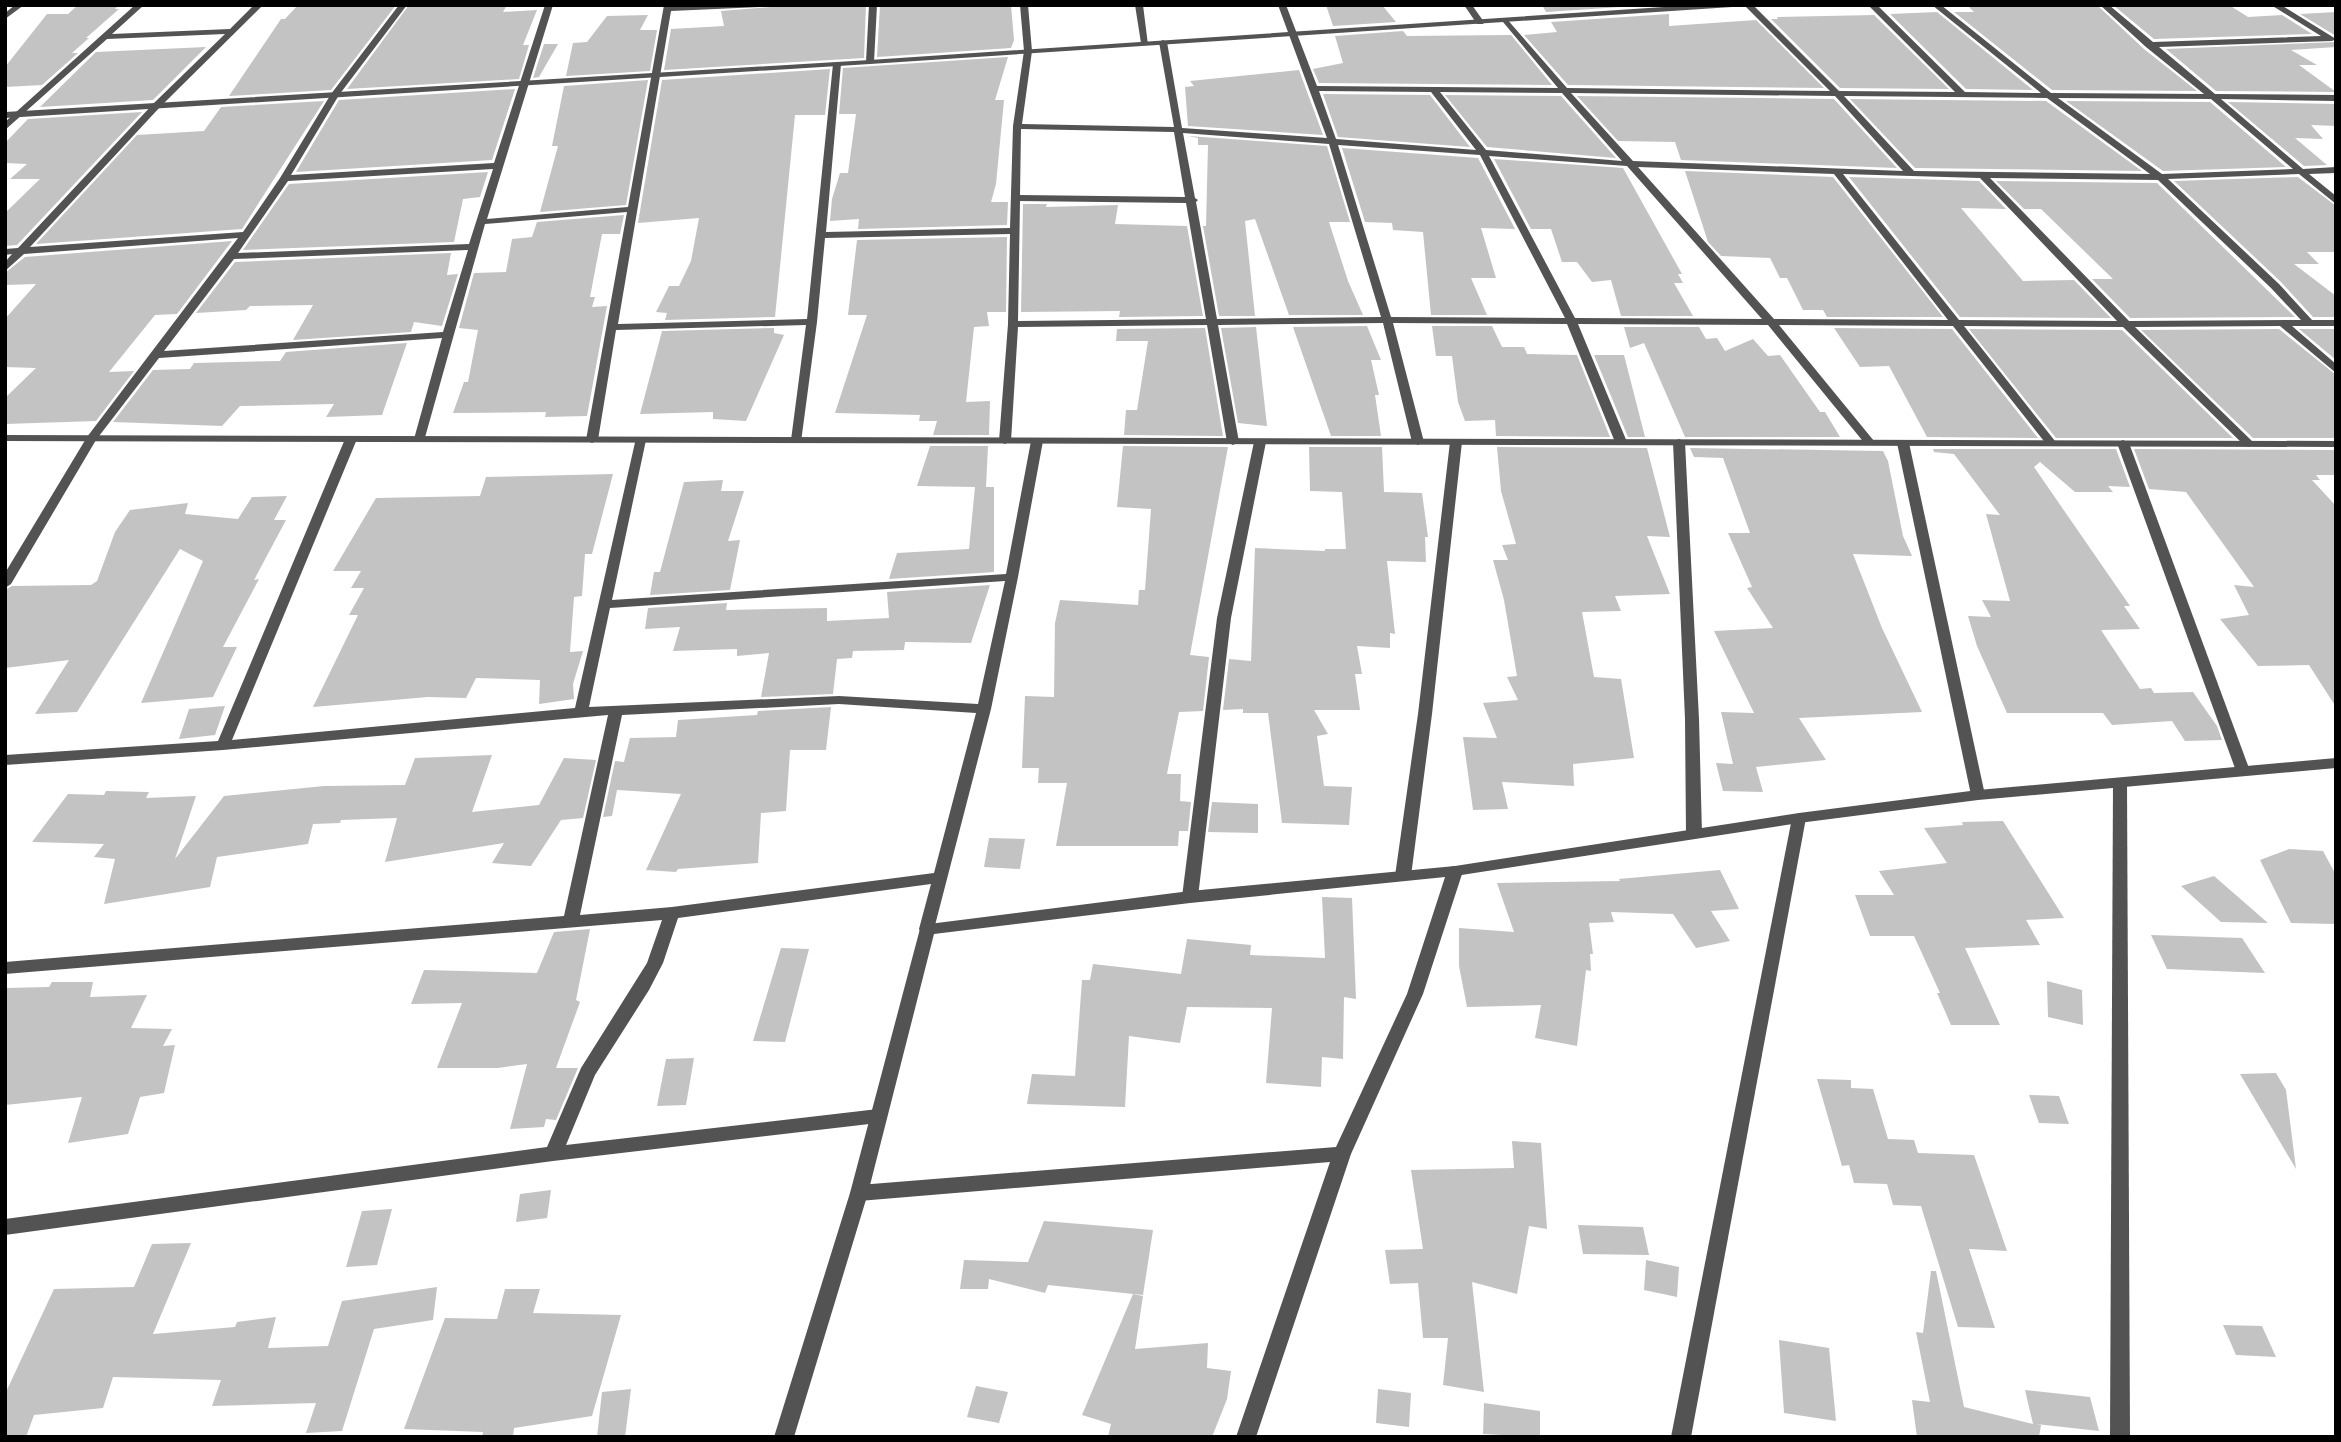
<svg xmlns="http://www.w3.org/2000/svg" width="2341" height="1442" viewBox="0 0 2341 1442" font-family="Ubuntu,sans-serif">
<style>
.building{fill:#c3c3c3}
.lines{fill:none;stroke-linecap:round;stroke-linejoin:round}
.minor{fill:#535353;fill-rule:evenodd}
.tertiary{fill:#535353;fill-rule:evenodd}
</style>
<rect width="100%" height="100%" fill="#fff"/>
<g class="building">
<polygon points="78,5 119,5 115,9 119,9 86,38 89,38 72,53 78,53 42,85 5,87 5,67 47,14 68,14"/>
<polygon points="298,5 396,5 331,90 229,96 281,19 285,19"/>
<polygon points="409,5 507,5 503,12 537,10 523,45 529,45 519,79 347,89"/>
<polygon points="794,5 866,5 864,58 664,70 671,29 724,26 721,11"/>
<polygon points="880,5 1011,5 1014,40 1011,48 877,57"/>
<polygon points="1326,5 1382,5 1396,22 1333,26"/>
<polygon points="1542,5 1651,5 1546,12"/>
<polygon points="2014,5 2097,5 2144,49 2197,91 2052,90 1954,12 1974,12 1968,6"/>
<polygon points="2113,5 2229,5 2248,17 2282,15 2312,34 2154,39"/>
<polygon points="1937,12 2033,90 1966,89 1890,14"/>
<polygon points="2336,12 2336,36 2300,14"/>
<polygon points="1669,14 1669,26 1756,20 1824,88 1568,85 1524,35 1557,32 1551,22"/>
<polygon points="648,15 640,30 657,30 650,71 566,76 573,43 587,42 607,16"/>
<polygon points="1874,15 1949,89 1840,88 1771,19 1778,19 1777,17"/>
<polygon points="1403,31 1407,36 1511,35 1552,85 1319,83 1313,69 1343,63 1335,36"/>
<polygon points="2336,42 2336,47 2291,50 2317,65 2299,65 2336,92 2216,91 2166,49"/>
<polygon points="544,44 558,44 539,77 533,78"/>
<polygon points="206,47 153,100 40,107 96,52"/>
<polygon points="1008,57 995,100 1004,100 996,184 991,202 1008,202 1007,225 858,229 859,219 830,221 832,199 840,173 848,173 856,114 839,114 843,68"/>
<polygon points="830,69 825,115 795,115 775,317 665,320 667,313 656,312 669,286 679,286 691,261 699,218 638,223 662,80"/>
<polygon points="1299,70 1323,135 1188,126 1185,87 1194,86 1190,81"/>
<polygon points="648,80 626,205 540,212 558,146 552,146 564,86"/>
<polygon points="515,89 492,160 296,172 339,100"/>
<polygon points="1323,94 1430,95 1470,147 1338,137"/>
<polygon points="1445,95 1561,96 1616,158 1487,147"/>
<polygon points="1577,96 1834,99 1897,168 1681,160 1675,142 1618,141"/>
<polygon points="1850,99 2046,101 2142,171 1915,168"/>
<polygon points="324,101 242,229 36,244 137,135 204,131 221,107"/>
<polygon points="2066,101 2210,102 2286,167 2163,171"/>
<polygon points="2228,102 2336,104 2336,126 2311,125 2323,139 2295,138 2327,165 2304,166"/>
<polygon points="142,112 17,245 5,246 5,213 40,179 10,179 27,164 5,163 5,143 28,119"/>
<polygon points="1188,136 1327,146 1350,222 1329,222 1348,281 1363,315 1289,315 1255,219 1245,221 1255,316 1219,316 1203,226 1206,226 1208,145 1198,145 1198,138"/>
<polygon points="1342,148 1478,158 1515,229 1481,228 1496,278 1471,278 1487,315 1431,315 1423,232 1393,230 1392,223 1365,222"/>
<polygon points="1494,159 1623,168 1682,274 1678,274 1683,283 1674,283 1693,316 1621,316 1611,280 1592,282 1577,262 1562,262 1551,229 1531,229"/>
<polygon points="1685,171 1833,177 1943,317 1827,317 1823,310 1803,310 1787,278 1780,278 1770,258 1721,256 1708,242"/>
<polygon points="488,172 480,197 463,199 454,242 243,250 289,184"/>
<polygon points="1849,177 1979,181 2006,209 1961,208 2023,281 2074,280 2111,318 1960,317"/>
<polygon points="2298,177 2336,206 2336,252 2307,252 2319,264 2294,264 2336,296 2336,317 2313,317 2281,282 2174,181"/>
<polygon points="1996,181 2157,183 2295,317 2130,318 2092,279 2113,279 2041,209 2024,209"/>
<polygon points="1023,204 1047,204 1046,207 1118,205 1115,224 1187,226 1203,316 1119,317 1120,311 1021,312"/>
<polygon points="624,215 620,234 602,234 590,297 595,297 592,307 607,306 587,416 545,417 546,412 453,413 464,382 468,382 478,330 459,328 474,273 506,272 512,239 532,237 537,222"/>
<polygon points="1007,237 1006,312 987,312 989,326 974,327 966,402 990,401 989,435 933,435 937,421 919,421 920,415 835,413 867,315 848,315 857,240"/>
<polygon points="232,241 177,314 155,315 109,372 134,371 96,421 5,424 5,398 36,368 5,367 5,319 36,284 5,285 5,273 25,257"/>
<polygon points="451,253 447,275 458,274 442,326 414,322 411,332 293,340 313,305 250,306 246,310 196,313 235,262"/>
<polygon points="1367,326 1381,360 1371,360 1379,395 1375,395 1381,436 1331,436 1293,327"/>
<polygon points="1432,326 1492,326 1502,347 1524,347 1527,354 1577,355 1610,437 1496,436 1495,420 1465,421 1458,402 1452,356 1436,356"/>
<polygon points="1256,327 1267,426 1238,423 1221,328"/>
<polygon points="1624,327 1699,327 1706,339 1717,338 1725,351 1753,339 1768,356 1780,355 1820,412 1825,412 1840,437 1685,437 1644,343 1630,348"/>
<polygon points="774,328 774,333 784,335 746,421 713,419 713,412 640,414 662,331"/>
<polygon points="1205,328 1223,436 1124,435 1126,410 1137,410 1148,341 1116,341 1117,329"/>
<polygon points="1834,328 1952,329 2038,438 1927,437 1889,366 1860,367"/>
<polygon points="1969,329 2122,330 2233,438 2056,438"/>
<polygon points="2279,329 2336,375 2336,438 2253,438 2141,330"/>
<polygon points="2299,329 2336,329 2336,360"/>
<polygon points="407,343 382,415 326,417 334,404 240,406 222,426 113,422 153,370 190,369 194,363 280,361 286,352"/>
<polygon points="1594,355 1624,355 1645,437 1628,437"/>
<polygon points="930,446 988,446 986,487 994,487 994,572 889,579 897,553 969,549 975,487 917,486"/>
<polygon points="1123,446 1228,447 1190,655 1209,657 1203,711 1179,712 1167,774 1181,774 1180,801 1191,802 1188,831 1179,831 1178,846 1056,846 1067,783 1038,783 1039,768 1022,768 1025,696 1054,697 1055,623 1060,600 1138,605 1139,590 1145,590 1151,509 1117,507"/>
<polygon points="1309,447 1382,447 1384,492 1422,493 1428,537 1425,537 1426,562 1387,561 1395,634 1390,633 1390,648 1357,646 1362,674 1355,674 1360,710 1314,710 1328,734 1317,736 1324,786 1352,787 1349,825 1282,823 1268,713 1243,713 1243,709 1223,710 1229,659 1251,661 1255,548 1325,551 1325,549 1346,549 1342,492 1310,491"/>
<polygon points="1497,447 1647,448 1670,537 1647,536 1670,594 1615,596 1621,611 1582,612 1594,677 1621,679 1634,758 1573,764 1574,786 1502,782 1508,809 1473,810 1463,737 1497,738 1483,703 1518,700 1507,677 1517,676 1504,600 1493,560 1508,560 1502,545 1516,544 1501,491"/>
<polygon points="1690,448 1883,451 1888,461 1903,536 1912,556 1853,554 1882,628 1922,712 1799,718 1826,760 1756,767 1763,792 1723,791 1716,763 1733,764 1721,712 1754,713 1714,631 1773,628 1747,588 1752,587 1728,533 1750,533 1723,458 1694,457"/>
<polygon points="1933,449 2116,449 2130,487 2108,486 2113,492 2075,492 2040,462 2034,467 2130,606 2124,606 2140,629 2101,630 2140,689 2151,688 2154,693 2193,692 2217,726 2222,740 2185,741 2172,721 2112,725 2103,713 2007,713 1977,646 1968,616 1991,617 1982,600 2010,601 1986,514 2000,515 1954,454 1934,452"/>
<polygon points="2134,449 2336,450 2336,475 2316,475 2320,480 2312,480 2336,506 2336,707 2309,665 2258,666 2220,619 2249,615 2234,585 2254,587 2186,492 2149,489"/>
<polygon points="613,474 592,554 585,554 582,596 574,597 570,652 583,651 573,684 574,699 539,704 540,680 476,678 466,698 428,697 313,707 358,615 349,615 364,588 351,588 361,571 333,571 376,498 480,496 486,477"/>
<polygon points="723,480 721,491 744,491 728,541 740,540 730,590 650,595 654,572 660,572 684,482"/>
<polygon points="287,496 274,520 286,520 254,580 259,579 223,647 237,647 213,697 141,703 203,561 180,549 77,712 35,714 69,660 5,668 5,590 12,586 91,585 97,581 115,532 130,510 188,503 185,514 238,519 252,497"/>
<polygon points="990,585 971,643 905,642 904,650 853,651 852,658 837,659 833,694 761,697 769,653 737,656 737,649 673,651 680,627 645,629 648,608 727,603 726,610 827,608 827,621 889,618 887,592"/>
<polygon points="225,706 215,735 179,739 189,709"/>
<polygon points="831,707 826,750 790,750 786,811 761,813 758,863 678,869 676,872 646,870 681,794 617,790 612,816 603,817 615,761 624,762 630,738 676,737 678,720 757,715 758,711"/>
<polygon points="492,755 472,812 539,805 564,758 596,760 583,818 561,820 531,866 492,863 504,843 385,862 397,818 341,820 340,823 313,824 308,844 217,857 210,887 104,904 115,859 94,857 104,844 32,842 68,794 104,795 106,791 149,792 146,798 196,796 175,859 224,796 324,786 405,785 415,758"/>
<polygon points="1212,802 1258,804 1258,833 1208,832"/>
<polygon points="2003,821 2064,918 2026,920 2040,945 1965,948 2000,1025 1951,1025 1937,993 1940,993 1914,936 1870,936 1855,895 1894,895 1879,871 1947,863 1924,828 1963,825 1962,822"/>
<polygon points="989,838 1025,839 1020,869 984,867"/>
<polygon points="2289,849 2323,851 2336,875 2336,924 2291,923 2260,860"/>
<polygon points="1720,870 1739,909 1711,911 1730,941 1696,948 1673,914 1611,912 1614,922 1589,923 1593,954 1590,954 1591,971 1586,970 1577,1046 1535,1038 1541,1005 1467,1007 1459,966 1459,928 1514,932 1497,883 1620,881 1619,879"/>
<polygon points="2214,876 2268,923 2221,922 2181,886"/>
<polygon points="1322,897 1352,898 1356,999 1344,997 1343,1059 1322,1057 1321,1087 1266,1083 1272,1008 1187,1007 1180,1043 1129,1036 1125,1107 1027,1104 1032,1074 1075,1076 1082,980 1090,980 1093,964 1181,974 1187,939 1251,945 1250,955 1325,958"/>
<polygon points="590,929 576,1000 580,1002 556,1068 578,1068 556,1120 546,1119 544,1127 510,1129 527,1064 498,1068 437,1068 462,1003 411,1004 424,970 537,973 554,932"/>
<polygon points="2151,935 2242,938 2265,973 2167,969"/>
<polygon points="781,948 809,949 785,1042 753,1041"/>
<polygon points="2047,981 2082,990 2083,1025 2048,1017"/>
<polygon points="52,982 93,982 90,997 147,995 131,1028 172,1029 163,1046 175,1045 164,1093 140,1097 128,1134 68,1143 82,1097 5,1105 5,988 49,987"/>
<polygon points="694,1058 686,1105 657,1106 666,1059"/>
<polygon points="2276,1073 2286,1090 2296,1169 2240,1074"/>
<polygon points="1817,1079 1851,1080 1851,1088 1873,1089 1888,1139 1914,1140 1918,1153 1974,1155 2007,1251 1969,1249 1995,1328 1958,1327 1921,1206 1893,1205 1887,1184 1854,1183 1849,1165 1842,1166"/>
<polygon points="2029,1095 2059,1096 2069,1124 2039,1123"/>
<polygon points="1512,1141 1541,1143 1547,1229 1529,1226 1517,1294 1472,1282 1484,1392 1443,1385 1448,1338 1423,1338 1418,1283 1390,1284 1385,1250 1423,1249 1411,1170 1514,1168"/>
<polygon points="551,1190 547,1218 516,1222 520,1194"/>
<polygon points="392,1209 377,1265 346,1267 362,1211"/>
<polygon points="1044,1221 1153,1230 1143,1295 1048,1285 1045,1293 989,1279 988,1289 960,1289 964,1260 1028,1262"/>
<polygon points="1578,1225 1643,1227 1649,1255 1583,1254"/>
<polygon points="191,1243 153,1334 235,1327 237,1322 276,1317 268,1348 328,1346 342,1301 437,1287 433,1320 374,1329 342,1431 306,1433 316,1403 212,1406 221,1380 113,1377 103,1408 34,1415 26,1437 5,1437 5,1394 54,1289 134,1287 152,1244"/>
<polygon points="1646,1260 1679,1267 1677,1297 1644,1290"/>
<polygon points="1931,1271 1936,1271 1964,1407 2033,1424 2025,1390 2090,1397 2099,1431 2036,1424 2041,1425 2039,1437 1917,1437 1912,1400 1930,1402 1916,1332 1923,1333"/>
<polygon points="505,1289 540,1289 533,1313 621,1315 592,1416 514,1428 513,1437 482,1437 483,1432 404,1429 445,1318 497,1319"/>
<polygon points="1133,1294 1143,1296 1135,1349 1208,1343 1207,1368 1231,1371 1227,1399 1212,1437 1108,1437 1111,1424 1082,1415"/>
<polygon points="2223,1325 2262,1326 2276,1357 2236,1355"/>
<polygon points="1779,1340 1829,1348 1836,1421 1784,1413"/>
<polygon points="976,1386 1008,1392 999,1423 967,1417"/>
<polygon points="631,1389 625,1437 597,1437 602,1392"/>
<polygon points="1378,1389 1411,1393 1409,1427 1376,1423"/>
<polygon points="1484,1403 1540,1411 1540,1437 1483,1434"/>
</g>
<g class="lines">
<g class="minor">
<polygon points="15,5 24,5 5,19 5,13"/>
<path d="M 135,5 L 144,5 L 112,34 L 230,29 L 254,5 L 263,5 L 160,107 L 30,247 L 243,232 L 280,178 L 331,94 L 399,5 L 407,5 L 339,95 L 291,175 L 494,163 L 545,5 L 553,5 L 487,219 L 628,207 L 664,5 L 764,5 L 760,7 L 671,11 L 618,324 L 807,319 L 833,64 L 837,62 L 841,64 L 826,232 L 1010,228 L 1013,126 L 1024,51 L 1020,5 L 1028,5 L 1032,51 L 1022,124 L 1174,127 L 1159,42 L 1163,40 L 1167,42 L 1182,128 L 1327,138 L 1278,5 L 1286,5 L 1317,86 L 1558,88 L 1503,22 L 1503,18 L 1506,18 L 1567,88 L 1830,91 L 1744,5 L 1753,5 L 1839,91 L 1955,92 L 1868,5 L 1877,5 L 1965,92 L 2041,93 L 1932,5 L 1941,5 L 2051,93 L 2204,94 L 2146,47 L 2100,5 L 2109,5 L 2153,42 L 2321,36 L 2271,5 L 2281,5 L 2336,39 L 2332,41 L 2159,47 L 2215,94 L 2336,95 L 2336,101 L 2221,99 L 2303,169 L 2336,167 L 2336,173 L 2309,174 L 2336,196 L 2336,204 L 2299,174 L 2168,179 L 2279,284 L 2312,320 L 2336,320 L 2336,326 L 2292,326 L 2336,364 L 2336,373 L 2280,326 L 2135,327 L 2253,442 L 2255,444 L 2249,447 L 2245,446 L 2123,327 L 1964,326 L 2055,441 L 2055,445 L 2047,445 L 1953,326 L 1779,325 L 1874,441 L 1874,445 L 1866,445 L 1768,325 L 1578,324 L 1627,442 L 1621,445 L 1615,442 L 1567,324 L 1393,323 L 1424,442 L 1418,445 L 1412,442 L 1383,323 L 1218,325 L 1239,442 L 1233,445 L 1227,442 L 1207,325 L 1018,327 L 1011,441 L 1005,444 L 999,441 L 1008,324 L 1010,234 L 825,238 L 817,322 L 801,442 L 797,443 L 791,440 L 806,325 L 616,330 L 598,440 L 592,443 L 586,440 L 627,212 L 485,224 L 424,441 L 416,441 L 414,439 L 442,338 L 159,358 L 96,440 L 11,584 L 5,588 L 5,573 L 87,437 L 238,238 L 24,254 L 5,271 L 5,262 L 12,254 L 5,255 L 5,249 L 18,248 L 154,103 L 225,34 L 107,39 L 5,130 L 5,122 ZM 1319,91 L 1431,92 L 1476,150 L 1336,139 ZM 1440,92 L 1562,93 L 1622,161 L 1486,150 ZM 1571,93 L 1835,96 L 1903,171 L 1633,161 ZM 1844,96 L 2047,98 L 2150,174 L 1914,171 ZM 2058,98 L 2211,99 L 2293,169 L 2162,174 ZM 1021,129 L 1174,132 L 1185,197 L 1020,195 ZM 1183,133 L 1329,144 L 1381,317 L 1217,319 L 1196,202 L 1198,200 L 1195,198 ZM 1338,145 L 1480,155 L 1565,318 L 1391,317 ZM 1489,156 L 1627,166 L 1762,319 L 1575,318 ZM 1638,167 L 1834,174 L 1948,320 L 1774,319 ZM 493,169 L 469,244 L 238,253 L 288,181 ZM 1843,174 L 1980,178 L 2117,321 L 1959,320 ZM 1990,178 L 2158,180 L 2271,288 L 2301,320 L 2129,321 ZM 1020,201 L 1186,203 L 1206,319 L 1018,321 ZM 468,250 L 443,332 L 164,351 L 234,259 Z"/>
<polygon points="869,5 877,5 874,62 870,64 866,62"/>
<polygon points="1135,5 1143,5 1148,45 1141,43"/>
<polygon points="1464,5 1472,5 1484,22 1483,24 1477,24"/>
<path d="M 351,436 L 357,439 L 232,740 L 575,708 L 636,438 L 640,437 L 646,440 L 612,600 L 1006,574 L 1031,441 L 1033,439 L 1041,439 L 1043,441 L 1018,577 L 991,709 L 933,933 L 921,933 L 919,929 L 931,884 L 678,918 L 663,963 L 649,990 L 595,1075 L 566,1145 L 878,1109 L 884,1111 L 887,1116 L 884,1121 L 878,1123 L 553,1161 L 5,1235 L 5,1219 L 547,1147 L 581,1068 L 647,963 L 662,920 L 5,974 L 5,962 L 564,916 L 608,715 L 223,750 L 5,765 L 5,755 L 218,741 L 345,439 ZM 1005,581 L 978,704 L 839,696 L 589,707 L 610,608 ZM 839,704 L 976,713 L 934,873 L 672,907 L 580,915 L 622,715 Z"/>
<polygon points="1260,439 1266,442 1231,618 1198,897 1196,901 1184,901 1182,897 1217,618 1254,442"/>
<polygon points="1456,439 1462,442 1432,714 1411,876 1408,880 1398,880 1395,876 1418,714 1450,442"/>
<polygon points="1679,439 1685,442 1699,719 1702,834 1699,838 1689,838 1686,834 1685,719 1673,442"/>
<polygon points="1903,440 1909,443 1985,795 1978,800 1971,795 1897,443"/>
<polygon points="2123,440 2129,443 2250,771 2248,774 2238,774 2236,771 2117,443"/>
<polygon points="2120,779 2127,784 2130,1437 2110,1437 2113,784"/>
<polygon points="1799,813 1806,818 1691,1437 1671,1437 1792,818"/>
<polygon points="1455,866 1460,867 1463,871 1423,994 1351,1154 1256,1437 1236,1437 1330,1162 859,1201 853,1198 850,1193 853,1188 859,1185 1336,1147 1407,994 1447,871 1450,867"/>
</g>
<g class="tertiary">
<polygon points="1694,5 1736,5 1732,7 870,64 5,118 5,112 870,60"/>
<polygon points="5,435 2336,441 2336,447 5,441"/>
<polygon points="2336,758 2336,768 1978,800 1799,823 1455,876 1190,903 934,934 868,1193 794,1437 774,1437 850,1193 921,925 1190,891 1455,866 1799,813 1978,790"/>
</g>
</g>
<rect width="2341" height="1442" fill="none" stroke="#000000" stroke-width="14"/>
</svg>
